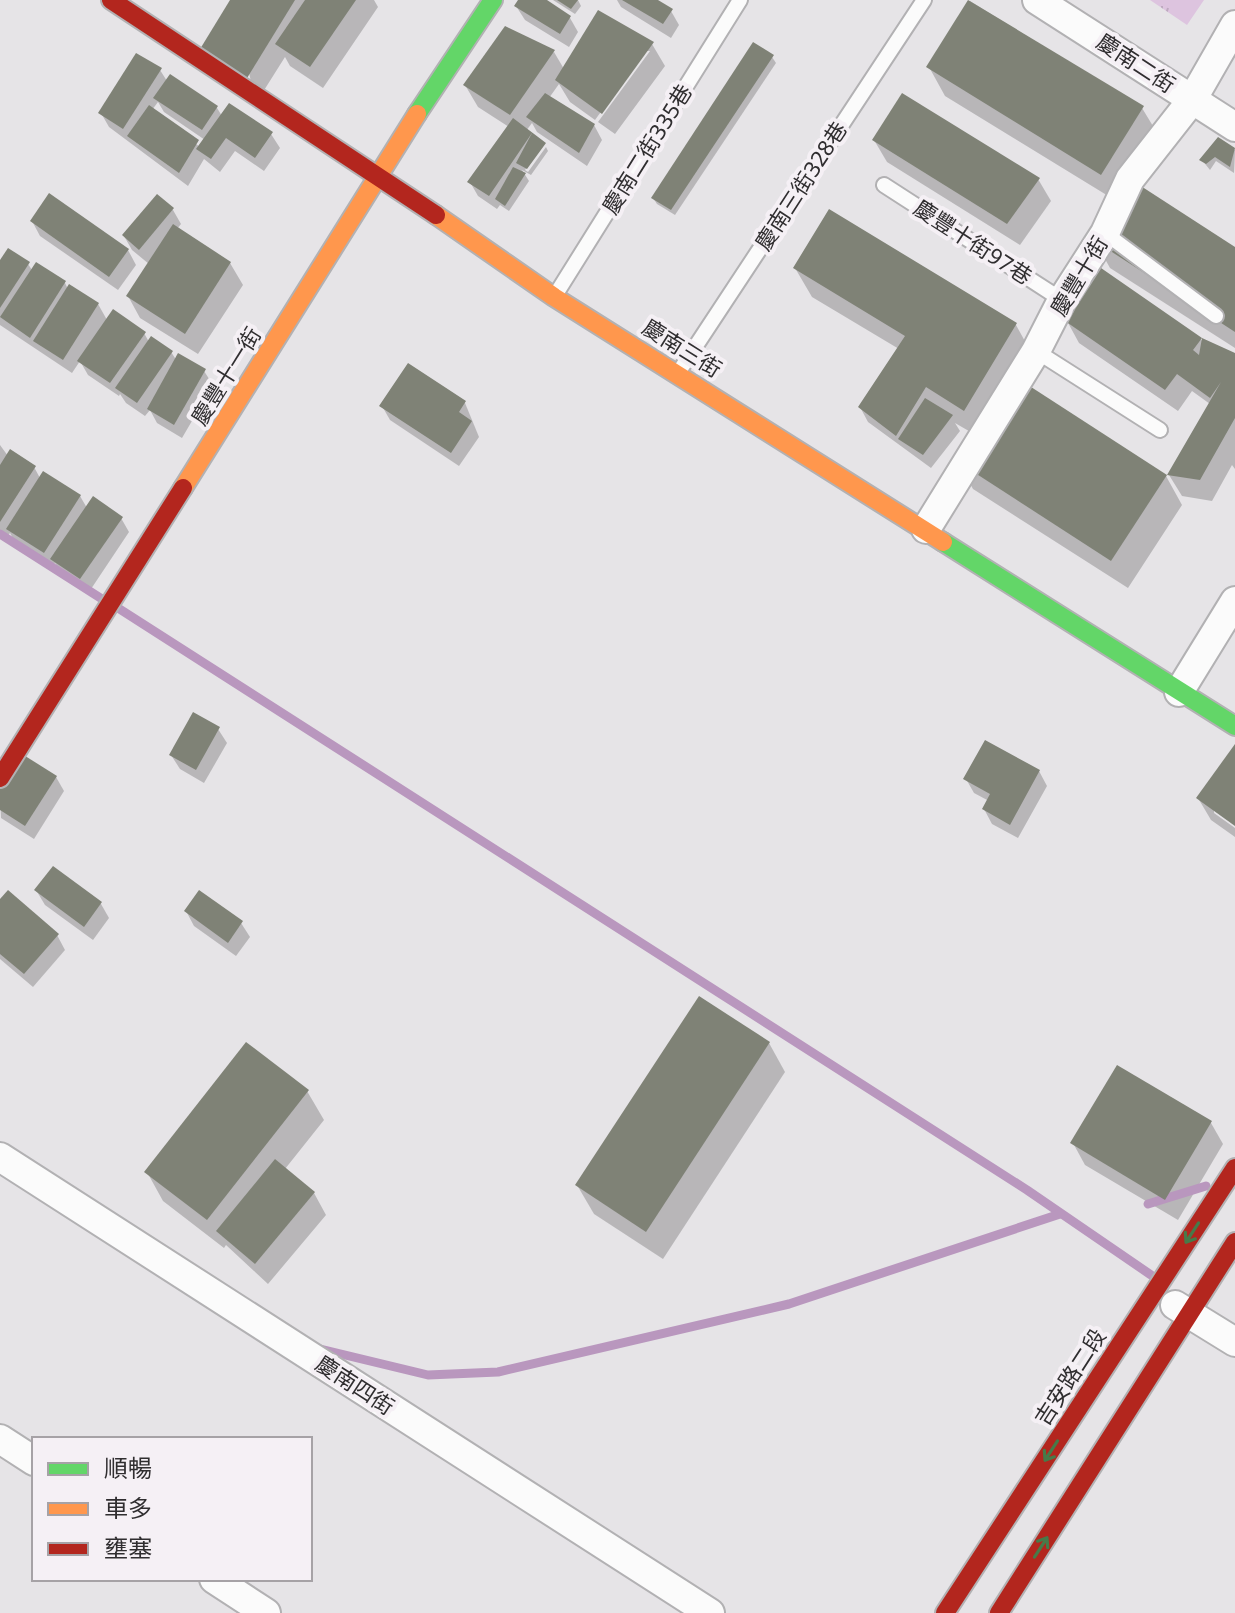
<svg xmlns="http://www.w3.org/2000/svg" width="1235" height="1613" viewBox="0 0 1235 1613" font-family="'Noto Sans','Noto Sans TC',sans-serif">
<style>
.park{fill:url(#park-tufts)}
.shadow{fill:#0003;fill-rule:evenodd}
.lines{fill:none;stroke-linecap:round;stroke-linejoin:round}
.stream{stroke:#b997be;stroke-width:9}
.building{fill:#7f8276}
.lane-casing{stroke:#b2b1b3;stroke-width:18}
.street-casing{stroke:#b2b1b3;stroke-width:32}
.fast-casing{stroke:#b2b1b3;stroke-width:22}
.slow-casing{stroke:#b2b1b3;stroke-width:22}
.jam-casing{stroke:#b2b1b3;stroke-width:22}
.lane{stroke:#fbfbfb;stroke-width:14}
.street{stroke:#fbfbfb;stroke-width:28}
.fast{stroke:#63d668;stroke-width:18}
.slow{stroke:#ff974d;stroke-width:18}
.jam{stroke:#b3261e;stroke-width:18}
.oneway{stroke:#477a49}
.labels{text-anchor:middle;stroke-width:8;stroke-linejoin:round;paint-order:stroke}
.street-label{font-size:22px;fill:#302e30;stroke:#f5f0f5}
</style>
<defs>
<pattern id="park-tufts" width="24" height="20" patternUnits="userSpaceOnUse" patternTransform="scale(2)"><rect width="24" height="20" fill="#ddc4df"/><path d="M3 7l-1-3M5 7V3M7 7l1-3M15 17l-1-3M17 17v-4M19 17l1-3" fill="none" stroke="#bea9c0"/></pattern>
</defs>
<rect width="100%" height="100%" fill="#e6e4e7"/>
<polygon class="park" points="1150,0 1204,0 1187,25"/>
<g class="shadow">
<polygon points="232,0 374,0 378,7 323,88 290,66 285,57 256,103"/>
<polygon points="520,0 544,0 570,18 578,32 569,47 525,20 516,6"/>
<polygon points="553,0 578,0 581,6 575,14"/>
<polygon points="617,0 654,0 671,11 679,25 671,38 621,7"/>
<polygon points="970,1 1142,108 1159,136 1130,181 1235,249 1235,348 1110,268 1094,239 1118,202 945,96 929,67"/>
<polygon points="652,44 665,66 615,134 598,122 650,51 645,51 595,120 570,102 559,84 549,98 594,125 602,140 587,166 537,132 532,123 526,131 543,144 525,170 528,172 546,147 548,151 531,175 522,170 529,181 509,211 500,205 497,209 478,196 470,182 509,127 478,107 465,85 554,52 564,69"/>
<polygon points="772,57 776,63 675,215 657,204 653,198"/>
<path d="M 160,70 L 167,81 L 217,108 L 222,116 L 271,134 L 280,148 L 264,171 L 235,151 L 220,172 L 204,159 L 188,186 L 109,127 L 101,113 ZM 158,102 L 164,112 L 205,140 L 200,147 L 152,110 Z"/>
<polygon points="874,140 1038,179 1051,201 1020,245 887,162"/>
<polygon points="1218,140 1235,150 1234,173 1216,161 1210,170 1202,160"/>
<polygon points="157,196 173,210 181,224 177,229 230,263 243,285 198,354 140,318 128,296 149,264 132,250 124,236"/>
<polygon points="829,212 1016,325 1032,354 1016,380 1166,476 1182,505 1128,588 973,489 957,460 974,434 955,423 960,431 931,468 868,422 860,407 899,349 812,297 795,268"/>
<polygon points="32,221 128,250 136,265 118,290 40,236"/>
<polygon points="0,264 28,264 32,270 65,283 68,289 98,304 107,320 144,333 149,342 171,352 177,361 204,371 213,385 182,438 157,423 150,410 145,416 126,403 120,394 119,396 88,375 80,361 72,373 0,325"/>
<polygon points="1102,271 1201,340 1235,355 1235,469 1232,465 1212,501 1182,496 1169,475 1210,404 1192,391 1178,411 1079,343 1067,321"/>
<polygon points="465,403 479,437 459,466 390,420 382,406"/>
<polygon points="0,445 8,456 34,467 40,478 80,496 87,508 121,518 129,532 89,592 61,573 55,563 53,566 16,544 10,533 7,537 0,533"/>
<polygon points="218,729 227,743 204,783 180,769 171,755"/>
<polygon points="1235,748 1235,823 1214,808 1214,813 1235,828 1235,837 1211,820 1198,798"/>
<polygon points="1039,771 1047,786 1018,838 992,824 984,809 989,801 974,793 966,779"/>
<polygon points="56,777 64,791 34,839 1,818 0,792"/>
<polygon points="36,890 101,904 109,918 93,940 45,905"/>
<polygon points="0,902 57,935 65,950 33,987 0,959"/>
<polygon points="186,911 241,923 250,937 236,956 194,926"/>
<polygon points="769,1043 785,1072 663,1259 594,1214 577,1185"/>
<polygon points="307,1091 324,1120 285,1169 314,1193 326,1215 268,1284 226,1245 224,1248 163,1201 147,1172"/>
<polygon points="1211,1123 1223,1144 1178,1220 1085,1165 1073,1143"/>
</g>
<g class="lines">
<g class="stream">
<polyline points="0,534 102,599"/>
<polyline points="118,608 1027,1190 1151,1275"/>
<polyline points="1148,1204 1206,1186"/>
<polyline points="316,1348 428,1375 498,1372 789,1304 1060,1214"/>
</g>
</g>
<g class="building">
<polygon points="230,0 295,0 244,83 197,54"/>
<polygon points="305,0 356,0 310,67 275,44"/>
<polygon points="518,0 547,0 571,16 560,34 514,6"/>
<polygon points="557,0 578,0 571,9"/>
<polygon points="622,0 658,0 673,9 663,24"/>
<polygon points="968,0 1144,106 1101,175 926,67"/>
<polygon points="598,10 654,42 602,114 555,80"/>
<polygon points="505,26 555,50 510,115 463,85"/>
<polygon points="753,42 774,55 671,210 651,198"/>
<polygon points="136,53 162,68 123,129 98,113"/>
<polygon points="170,74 218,106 202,130 153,98"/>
<polygon points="545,93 595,124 579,153 526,117"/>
<polygon points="902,93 1040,178 1007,224 872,140"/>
<polygon points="229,103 273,132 255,158 226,138 211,159 196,149"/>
<polygon points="149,105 199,140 179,173 127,136"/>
<polygon points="513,118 546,143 527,169 516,163 532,133 489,196 467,182"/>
<polygon points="1218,137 1235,148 1230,167 1215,157 1206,164 1199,160"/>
<polygon points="513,167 526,173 505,206 495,199"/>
<polygon points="1130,179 1235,247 1235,332 1092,239"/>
<polygon points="49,193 129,249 109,277 30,221"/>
<polygon points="157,194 174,208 139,250 122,235"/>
<polygon points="829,209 1017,323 964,411 926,387 896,436 858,407 905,336 793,268"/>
<polygon points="173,224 231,262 185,334 126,296"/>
<polygon points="8,248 30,262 0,308 0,260"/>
<polygon points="36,262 66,281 30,338 0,317"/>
<polygon points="1101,268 1202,338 1193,350 1199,355 1202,338 1235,353 1235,418 1200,480 1167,475 1221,382 1210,398 1177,374 1165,390 1065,321"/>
<polygon points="69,284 99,303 63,360 33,341"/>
<polygon points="113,309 146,332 110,383 77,361"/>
<polygon points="151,336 173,351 137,403 115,388"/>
<polygon points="178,353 206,369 174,425 147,409"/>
<polygon points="408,363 466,401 459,412 472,421 451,453 379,406"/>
<polygon points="1011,374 1167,475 1111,561 955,460"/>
<polygon points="925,398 953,415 923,455 898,439"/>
<polygon points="10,449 36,466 0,522 0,465"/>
<polygon points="43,471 81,495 44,553 6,529"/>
<polygon points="93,496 123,517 80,579 50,559"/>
<polygon points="193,712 220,727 196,770 169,755"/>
<polygon points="985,740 1040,770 1010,825 982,809 990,794 963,779"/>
<polygon points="1235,744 1235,826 1196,798"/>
<polygon points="22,754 57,776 25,826 0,810 0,789"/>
<polygon points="53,866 102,902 84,927 34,890"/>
<polygon points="8,890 59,934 24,974 0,954 0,899"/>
<polygon points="199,890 243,921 228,943 184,911"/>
<polygon points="699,996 770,1042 646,1232 575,1185"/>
<polygon points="246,1042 309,1090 207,1220 144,1172"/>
<polygon points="1117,1065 1212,1121 1165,1200 1070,1143"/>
<polygon points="275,1159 315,1192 255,1264 216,1231"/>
</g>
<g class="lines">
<g class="lane-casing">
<g id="lane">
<polyline points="884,185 1062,300"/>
<polyline points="1105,233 1216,316"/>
<polyline points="556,294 740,0"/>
<polyline points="1036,351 1160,430"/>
<polyline points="678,373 924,0"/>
</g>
</g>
<g class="street-casing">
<g id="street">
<polyline points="1037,0 1235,127"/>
<polyline points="926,529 1036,351 1062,300 1105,233 1130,179 1192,100 1235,25"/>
<polyline points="1179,692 1235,601"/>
<polyline points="0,1157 710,1613"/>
<polyline points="1175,1305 1235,1342"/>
<polyline points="0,1439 34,1461"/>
<polyline points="214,1579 266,1613"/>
</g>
</g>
<g class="fast-casing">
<g id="fast">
<polyline points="417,114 493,0"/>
<polyline points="943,542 1235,726"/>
</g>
</g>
<g class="slow-casing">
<g id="slow">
<polyline points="436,215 554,297 943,542"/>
<polyline points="183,488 417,114"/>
</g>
</g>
<g class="jam-casing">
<g id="jam">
<polyline points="111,0 436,215"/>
<polyline points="0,778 183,488"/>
<polyline points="945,1613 1235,1168"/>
<polyline points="999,1613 1235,1242"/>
</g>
</g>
<use href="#lane" class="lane"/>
<use href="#street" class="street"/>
<use href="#fast" class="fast"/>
<use href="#slow" class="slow"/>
<use href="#jam" class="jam"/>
</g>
<defs><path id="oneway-shaft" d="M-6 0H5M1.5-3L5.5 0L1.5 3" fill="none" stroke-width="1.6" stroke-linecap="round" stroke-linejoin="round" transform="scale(2)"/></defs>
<g class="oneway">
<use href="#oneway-shaft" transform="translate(1192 1233) rotate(123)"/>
<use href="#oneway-shaft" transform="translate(1051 1451) rotate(123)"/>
<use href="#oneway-shaft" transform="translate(1041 1547) rotate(-57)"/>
</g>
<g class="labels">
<g class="street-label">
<text transform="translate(1136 63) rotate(33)" y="8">慶南二街</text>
<text transform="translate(647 149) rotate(-58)" y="8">慶南二街335巷</text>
<text transform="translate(801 186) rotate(-57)" y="8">慶南三街328巷</text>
<text transform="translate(973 242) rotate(33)" y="8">慶豐十街97巷</text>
<text transform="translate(1079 276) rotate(-59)" y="8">慶豐十街</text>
<text transform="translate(682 348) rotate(32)" y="8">慶南三街</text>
<text transform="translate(226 376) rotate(-58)" y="8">慶豐十一街</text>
<text transform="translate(1070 1377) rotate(-57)" y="8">吉安路二段</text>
<text transform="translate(355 1385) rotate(33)" y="8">慶南四街</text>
</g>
</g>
<rect x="32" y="1437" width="280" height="144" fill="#f5f0f5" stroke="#a6a2a6" stroke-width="2"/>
<rect x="48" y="1463" width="40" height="12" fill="#63d668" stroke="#a6a2a6" stroke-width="2"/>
<text x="104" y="1477" font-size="24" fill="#302e30">順暢</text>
<rect x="48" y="1503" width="40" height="12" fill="#ff974d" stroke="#a6a2a6" stroke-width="2"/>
<text x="104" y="1517" font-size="24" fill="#302e30">車多</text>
<rect x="48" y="1543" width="40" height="12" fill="#b3261e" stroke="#a6a2a6" stroke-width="2"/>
<text x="104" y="1557" font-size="24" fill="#302e30">壅塞</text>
</svg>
